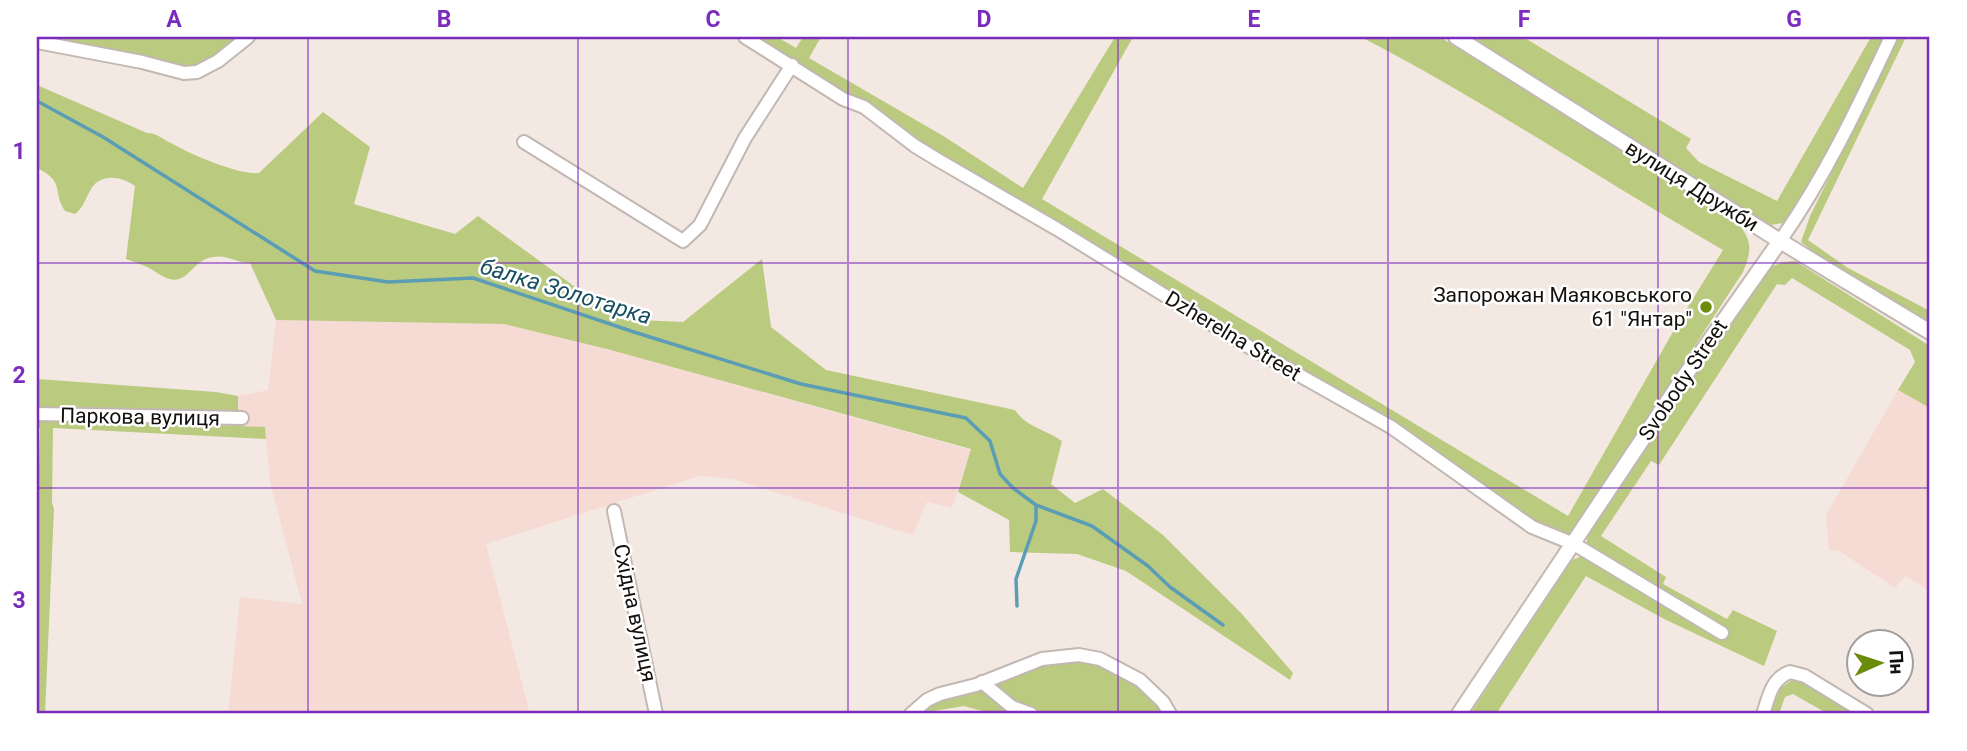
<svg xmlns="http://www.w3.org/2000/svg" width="1967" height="751" viewBox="0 0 1967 751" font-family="Roboto,sans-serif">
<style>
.industrial{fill:#f5dbd4}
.green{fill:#baca7f}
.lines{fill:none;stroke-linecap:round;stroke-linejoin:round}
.stream{stroke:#5c9db6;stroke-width:3.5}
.minor-casing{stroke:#c2b7b1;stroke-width:16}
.tertiary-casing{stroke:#c2b7b1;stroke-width:18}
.minor{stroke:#fff;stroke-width:12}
.tertiary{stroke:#fff;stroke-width:14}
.grid{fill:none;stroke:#7b2cbf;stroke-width:2;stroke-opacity:0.55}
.poi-dot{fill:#6b8b0a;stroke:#fff;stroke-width:2.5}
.labels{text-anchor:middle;stroke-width:5;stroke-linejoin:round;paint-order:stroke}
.street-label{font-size:21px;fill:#13100d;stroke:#fff}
.poi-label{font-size:21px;fill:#13100d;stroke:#fff;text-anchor:end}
.water-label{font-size:23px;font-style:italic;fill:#194f62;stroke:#fff}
.neatline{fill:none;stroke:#7b2cbf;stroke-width:2.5}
.grid-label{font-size:23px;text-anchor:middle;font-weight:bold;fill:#7b2cbf}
</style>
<rect width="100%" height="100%" fill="#f4e9e2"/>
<g class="industrial">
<polygon points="276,320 504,324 607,349 971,450 952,508 927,502 913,535 733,479 699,476 486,544 530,714 228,714 240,597 302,604 270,482 265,427 238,427 238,396 268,390"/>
<polygon points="1898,390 1930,408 1930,591 1905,576 1895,588 1839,551 1829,550 1826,515"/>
</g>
<g class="green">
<polygon points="37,37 242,37 218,55 188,71"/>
<path d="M 753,37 L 777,37 L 796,48 L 803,37 L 821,37 L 809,58 L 945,137 L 1023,188 L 1115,37 L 1133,37 L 1042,199 L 1568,516 L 1678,323 L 1723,250 C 1601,180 1485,101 1361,37 L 1440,37 L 1739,225 C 1753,241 1751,253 1743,272 L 1571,535 L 1567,538 L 1561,538 L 1280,361 L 903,132 L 878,110 L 842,94 L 805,67 Z"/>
<polygon points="1464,37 1523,37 1691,139 1686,148 1699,162 1777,201 1871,37 1885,37 1842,125 1797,206 1783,223 1771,225"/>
<polygon points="1899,37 1906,37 1808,240 1848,268 1930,311 1930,330 1834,267 1801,242 1810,216"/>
<path d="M 37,85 L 147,133 C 157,133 162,139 171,143 C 190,154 238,175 259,173 L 323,112 L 370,147 L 354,204 L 455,234 L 478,216 L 619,319 L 683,322 L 762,259 L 771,327 L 826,370 L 1015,410 C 1026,427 1045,429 1062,441 L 1051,484 L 1075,503 L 1103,489 L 1163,535 L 1241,613 L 1293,673 L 1290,680 L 1126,571 L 1077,554 L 1010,552 L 1009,520 L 958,492 L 971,449 L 607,349 L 504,324 L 276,320 L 250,263 C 237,263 226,254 213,257 C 200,259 196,267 186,275 C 171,287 160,273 147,267 C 141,264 133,262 126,259 L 135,186 C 126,180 118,177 108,178 C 86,181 90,203 75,214 L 65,211 C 52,192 66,182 37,168 Z"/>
<polygon points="1795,261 1930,346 1930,408 1898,390 1915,362 1910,350 1792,278 1785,285 1777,284 1659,465 1651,461 1601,536 1666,577 1663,584 1727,619 1733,610 1777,631 1764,666 1664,619 1586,576 1496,714 1470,714 1572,560 1582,556 1598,562 1723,626 1673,600 1587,548 1587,536 1763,270 1783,262"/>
<polygon points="37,379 216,392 238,396 238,414 37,409"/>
<polygon points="37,418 265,427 266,439 53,428 52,503 54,509 45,714 37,714 37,551 40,428 37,428"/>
<path d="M 1074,658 C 1110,667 1146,682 1166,714 L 993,714 L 964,706 L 915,714 L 933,701 L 1028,668 Z"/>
<polygon points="1793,679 1801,681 1855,714 1828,714 1793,694 1785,697 1779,714 1769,714 1781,688"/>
</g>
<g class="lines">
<g class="stream">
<polyline points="37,101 103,137 315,271 388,282 473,278 634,332 801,384 966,418 990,441 1000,474 1013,488 1036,505 1092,526 1148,566 1170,587 1223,625"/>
<polyline points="1017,606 1016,579 1036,521 1036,507"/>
</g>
<g class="minor-casing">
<g id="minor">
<polyline points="745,37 843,99 864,107 915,146 938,160 1057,229 1237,340 1391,427 1532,527 1574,544 1722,633"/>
<polyline points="37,42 142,62 184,73 197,72 218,61 248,37"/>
<polyline points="524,142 683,241 700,225 745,138 792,65"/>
<path d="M 1780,241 C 1825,177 1858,107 1891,37"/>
<polyline points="37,414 242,418"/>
<polyline points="614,511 656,714"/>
<polyline points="982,682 1012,707 1031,714"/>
<polyline points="911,714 927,700 940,694 976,685 1042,659 1079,655 1100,659 1140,680 1163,702 1170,714"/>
<path d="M 1763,714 C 1769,697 1771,679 1790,672 L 1805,676 L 1867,714"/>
</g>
</g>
<g class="tertiary-casing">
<g id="tertiary">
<polyline points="1456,37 1780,241 1930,332"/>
<polyline points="1459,714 1684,377 1780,241"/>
</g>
</g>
<use href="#minor" class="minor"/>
<use href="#tertiary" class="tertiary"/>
</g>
<path class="grid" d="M 308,37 L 308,714M 578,37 L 578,714M 848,37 L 848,714M 1118,37 L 1118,714M 1388,37 L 1388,714M 1658,37 L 1658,714M 37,263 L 1930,263M 37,488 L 1930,488"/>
<circle class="poi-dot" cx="1706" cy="307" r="7"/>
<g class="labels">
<g class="street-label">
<text transform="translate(1692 186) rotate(32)" y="7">вулиця Дружби</text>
<text transform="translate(1233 336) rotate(31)" y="7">Dzherelna Street</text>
<text transform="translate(1683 380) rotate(-56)" y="7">Svobody Street</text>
<text transform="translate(140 417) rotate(1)" y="7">Паркова вулиця</text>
<text transform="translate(635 613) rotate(78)" y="7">Східна вулиця</text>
</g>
<g class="poi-label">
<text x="1692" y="302">Запорожан Маяковського<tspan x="1692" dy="24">61 "Янтар"</tspan></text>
</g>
<g class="water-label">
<text transform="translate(566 291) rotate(17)" y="8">балка Золотарка</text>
</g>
</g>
<rect width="1967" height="751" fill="none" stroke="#ffffff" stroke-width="77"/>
<g transform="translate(1880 663) rotate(87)"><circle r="33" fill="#ffffff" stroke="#a19f9e" stroke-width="2"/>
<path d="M0-5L12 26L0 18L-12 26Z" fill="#6b8b0a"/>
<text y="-10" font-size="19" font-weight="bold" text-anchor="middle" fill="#13100d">Пн</text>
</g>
<rect x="38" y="38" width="1890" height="674" class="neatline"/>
<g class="grid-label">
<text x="174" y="27">A</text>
<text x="444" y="27">B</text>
<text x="713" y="27">C</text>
<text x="984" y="27">D</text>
<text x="1254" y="27">E</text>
<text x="1524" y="27">F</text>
<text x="1794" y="27">G</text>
<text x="19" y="159">1</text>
<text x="19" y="383">2</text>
<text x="19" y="608">3</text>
</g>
</svg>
